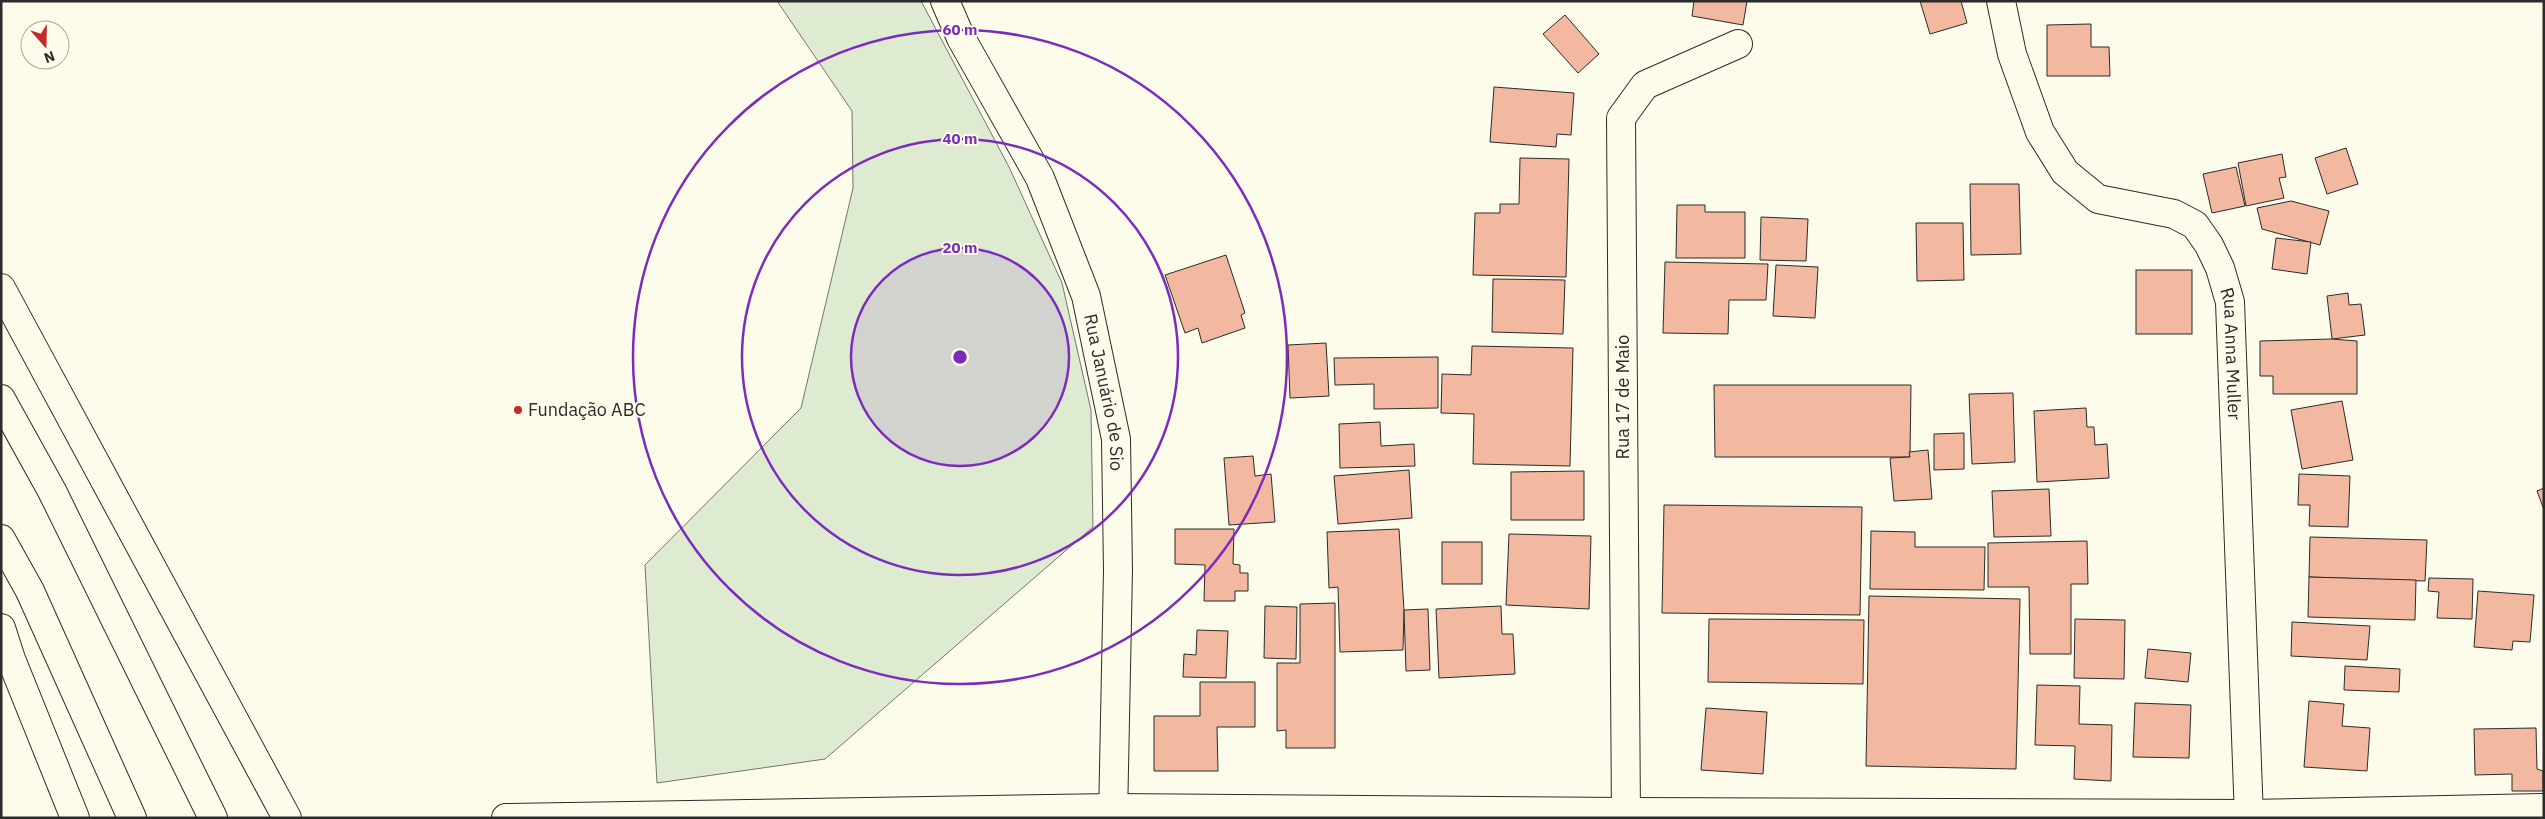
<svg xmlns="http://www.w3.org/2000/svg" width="2545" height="819" viewBox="0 0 2545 819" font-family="'IBM Plex Sans',sans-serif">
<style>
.green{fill:#deebd1;stroke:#74746e}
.building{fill:#f2b8a0;stroke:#2b2b2b}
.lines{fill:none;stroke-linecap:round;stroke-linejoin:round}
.street-casing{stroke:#2b2b2b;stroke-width:30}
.highway-casing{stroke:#2b2b2b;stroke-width:30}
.street{stroke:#fdfbea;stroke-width:28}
.highway{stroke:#fdfbea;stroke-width:28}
.ring{fill:none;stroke:#7b2cbf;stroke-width:2.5}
.poi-dot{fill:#c62828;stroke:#fdfbea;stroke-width:2}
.labels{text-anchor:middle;stroke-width:4;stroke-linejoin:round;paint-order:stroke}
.street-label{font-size:18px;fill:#2b2b2b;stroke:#fdfbea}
.poi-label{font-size:18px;fill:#2b2b2b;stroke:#fdfbea;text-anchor:start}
.centre{fill:#7b2cbf;stroke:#fdfbea;stroke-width:2.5}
.ring-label{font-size:15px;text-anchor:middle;font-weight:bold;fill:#7b2cbf;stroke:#fdfbea;stroke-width:4;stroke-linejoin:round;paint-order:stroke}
</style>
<rect width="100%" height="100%" fill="#fdfbea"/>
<polygon class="green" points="777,1 921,1 1009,167 1062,283 1091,410 1093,527 825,759 657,783 645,565 801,408 853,188 852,111"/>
<g class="building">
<polygon points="1694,1 1747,1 1743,25 1692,16"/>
<polygon points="1920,1 1961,1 1967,23 1930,34"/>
<polygon points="1565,15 1599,54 1578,73 1543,34"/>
<polygon points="2091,24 2091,47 2109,47 2110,76 2047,76 2047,25"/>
<polygon points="1494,87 1574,93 1571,135 1557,134 1556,147 1490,142"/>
<polygon points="2346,148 2358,184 2327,194 2315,158"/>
<polygon points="2282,154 2286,177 2279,178 2284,198 2246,206 2238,163"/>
<polygon points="1520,158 1569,159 1566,277 1473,275 1475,213 1500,213 1500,204 1519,204"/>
<polygon points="2236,167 2245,206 2212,213 2203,174"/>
<polygon points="1970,184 2019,184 2021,254 1971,255"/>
<polygon points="2291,201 2329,211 2320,245 2262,229 2257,208"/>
<polygon points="1677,205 1705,205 1705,212 1745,212 1745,258 1676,258"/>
<polygon points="1761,217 1808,219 1806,261 1760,260"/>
<polygon points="1916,223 1963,223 1964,280 1917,281"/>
<polygon points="2276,238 2311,242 2307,274 2272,269"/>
<polygon points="1226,255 1245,313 1241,315 1245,328 1202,343 1198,328 1185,333 1165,275"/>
<polygon points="1665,262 1768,264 1766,300 1729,300 1728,334 1663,333"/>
<polygon points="1776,265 1818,267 1815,318 1773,316"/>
<rect x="2136" y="270" width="56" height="64"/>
<polygon points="1493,279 1565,280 1563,334 1492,332"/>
<polygon points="2348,293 2349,305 2361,304 2365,335 2332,339 2327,296"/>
<polygon points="2332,339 2357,341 2357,394 2273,394 2273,376 2260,376 2260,341"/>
<polygon points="1326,343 1329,396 1290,398 1288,345"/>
<polygon points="1472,346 1573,348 1570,466 1473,464 1474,414 1441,413 1442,374 1471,375"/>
<polygon points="1438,357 1438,408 1374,409 1374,384 1335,385 1334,358"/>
<polygon points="1714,385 1911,385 1910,457 1715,457"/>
<polygon points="2013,393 2015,462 1972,464 1969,394"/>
<polygon points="2342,401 2353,460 2302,469 2291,410"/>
<polygon points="2086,408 2087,427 2094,427 2095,445 2107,444 2109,478 2037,482 2034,411"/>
<polygon points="1380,422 1381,446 1414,444 1415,466 1340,468 1339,424"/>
<polygon points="1964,433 1964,469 1934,470 1934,434"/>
<polygon points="1928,450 1932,499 1894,501 1890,458 1910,457 1909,452"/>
<polygon points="1253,456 1255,476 1271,474 1275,522 1229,525 1224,458"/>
<polygon points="1409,470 1412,518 1338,524 1334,476"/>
<polygon points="1584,471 1584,520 1511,520 1511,472"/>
<polygon points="2299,474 2350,476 2348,527 2309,526 2310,505 2298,505"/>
<polygon points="2544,488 2544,510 2537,491"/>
<polygon points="2049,489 2051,536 1994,537 1992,491"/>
<polygon points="1664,505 1862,507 1860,615 1662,613"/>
<polygon points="1175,529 1234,529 1233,564 1240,565 1240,573 1248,573 1248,591 1235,591 1235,601 1204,601 1205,565 1175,564"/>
<polygon points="1399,529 1404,610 1403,650 1340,652 1338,587 1329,588 1327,532"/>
<polygon points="1871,531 1915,532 1915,547 1985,547 1984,590 1870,589"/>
<polygon points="1509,534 1591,536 1589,609 1506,605"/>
<polygon points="2310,537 2427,540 2425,581 2309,577"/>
<polygon points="2087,541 2088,584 2071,584 2071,654 2030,654 2029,587 1988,587 1988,543"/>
<rect x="1442" y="542" width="40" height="42"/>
<polygon points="2309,577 2416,580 2415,620 2308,617"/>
<polygon points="2429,578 2473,579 2472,619 2437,618 2439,592 2428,591"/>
<polygon points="2478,591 2534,595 2530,642 2513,641 2512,650 2474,647"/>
<polygon points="1869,596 2020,599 2016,769 1866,766"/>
<polygon points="1335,603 1335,748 1286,748 1286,730 1277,731 1277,663 1300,663 1300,604"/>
<polygon points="1265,606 1297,607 1296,659 1264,658"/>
<polygon points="1501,606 1502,634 1513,634 1515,674 1439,678 1436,609"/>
<polygon points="1428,609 1430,670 1406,671 1404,610"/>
<polygon points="1709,619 1864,620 1863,684 1708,682"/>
<polygon points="2075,619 2125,620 2124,679 2074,678"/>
<polygon points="2292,622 2370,626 2367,660 2291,656"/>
<polygon points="1197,630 1228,631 1226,678 1183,677 1184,654 1196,655"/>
<polygon points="2148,649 2191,653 2188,682 2145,678"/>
<polygon points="2345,666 2400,669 2399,692 2344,690"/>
<polygon points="1200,682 1255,682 1255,727 1217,727 1218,771 1154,771 1154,716 1200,716"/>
<polygon points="2037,685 2080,686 2079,724 2112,725 2111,781 2074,779 2075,746 2035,745"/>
<polygon points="2309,701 2344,704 2342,726 2370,728 2367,771 2304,767"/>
<polygon points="2135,703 2191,705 2189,758 2133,757"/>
<polygon points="1706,708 1767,712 1763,774 1701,770"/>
<polygon points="2536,728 2537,769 2543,771 2543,791 2512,791 2512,774 2475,775 2474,729"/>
</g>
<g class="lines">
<g class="street-casing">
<g id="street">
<path id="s1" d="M 945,1 L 961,38 L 1040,178 L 1086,296 L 1116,439 L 1118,570 L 1113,818"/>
<path id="s2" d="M 2001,1 L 2012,54 L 2040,132 L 2065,172 L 2098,199 L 2174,214 L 2195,225 L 2209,245 L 2220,268 L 2230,302 L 2249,818"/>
<polyline points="1,288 287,818"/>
<polyline points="506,818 1113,808 1626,812 2249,814 2544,808"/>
<polyline points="1626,818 1621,118 1645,85 1738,44"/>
</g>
</g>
<g class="highway-casing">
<g id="highway">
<polyline points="1,399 52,491 213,818"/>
<polyline points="1,539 30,591 132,818"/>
<polyline points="1,628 11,659 75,818"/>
</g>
</g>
<use href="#street" class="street"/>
<use href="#highway" class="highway"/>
</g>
<circle cx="960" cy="357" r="109" fill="#7b2cbf" fill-opacity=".12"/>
<g class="ring">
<circle cx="960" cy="357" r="109"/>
<circle cx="960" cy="357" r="218"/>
<circle cx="960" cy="357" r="327"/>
</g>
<circle class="poi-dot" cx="518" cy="410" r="5"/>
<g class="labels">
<g class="street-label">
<text dy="6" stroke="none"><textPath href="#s2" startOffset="465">Rua Anna Muller</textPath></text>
<text dy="6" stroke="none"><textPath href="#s1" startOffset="426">Rua Januário de Sio</textPath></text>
<text transform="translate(1623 397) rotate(-90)" y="6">Rua 17 de Maio</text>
</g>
<g class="poi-label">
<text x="528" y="416">Fundação ABC</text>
</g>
</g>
<circle cx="960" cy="357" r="8" class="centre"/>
<g class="ring-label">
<text x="960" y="35">60 m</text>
<text x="960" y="144">40 m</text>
<text x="960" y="253">20 m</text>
</g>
<rect width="2545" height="819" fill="none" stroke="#2b2b2b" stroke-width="5"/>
<g transform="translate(45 45) rotate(160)"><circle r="24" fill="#fdfbea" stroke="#a9a89e"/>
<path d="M0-4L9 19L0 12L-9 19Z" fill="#c62828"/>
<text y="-8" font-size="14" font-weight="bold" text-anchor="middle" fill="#2b2b2b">N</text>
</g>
</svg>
